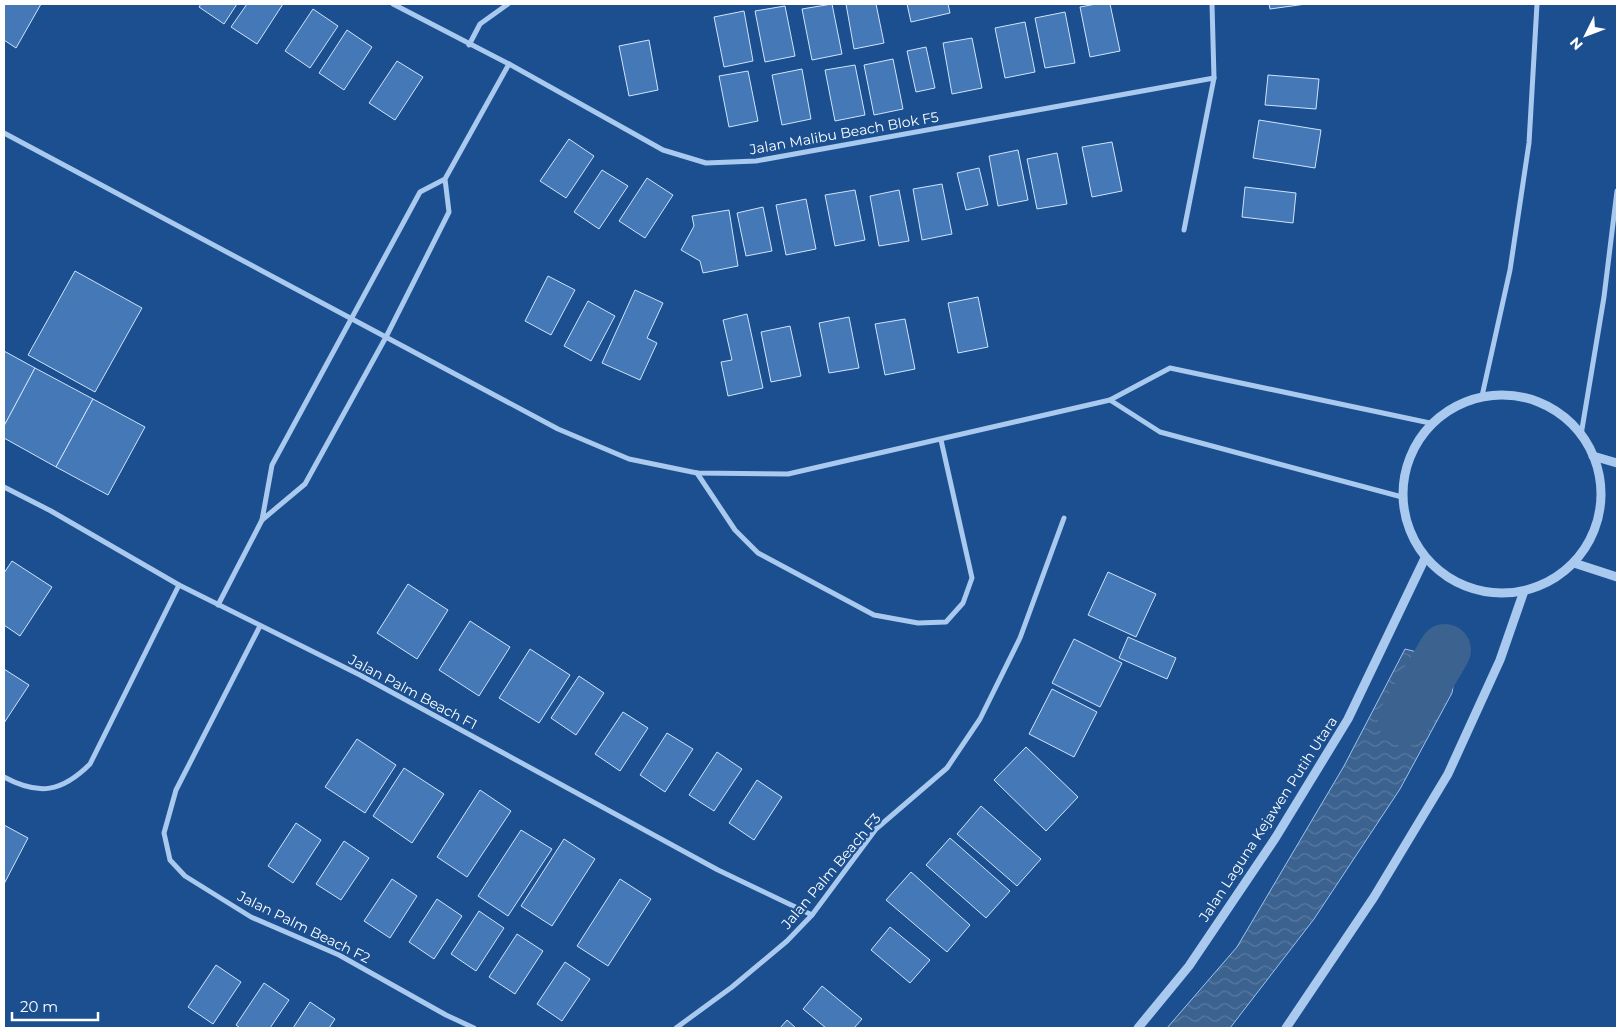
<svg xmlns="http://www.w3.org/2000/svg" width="1621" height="1032" viewBox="0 0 1621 1032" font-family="Montserrat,sans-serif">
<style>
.water{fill:url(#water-waves);stroke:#9cc4f0}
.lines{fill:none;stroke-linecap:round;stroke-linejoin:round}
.river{stroke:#3c6290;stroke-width:52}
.building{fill:#4478b7;stroke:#cfe3fa}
.minor{stroke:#a9c9ee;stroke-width:5}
.tertiary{stroke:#a9c9ee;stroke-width:9}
.labels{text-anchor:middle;stroke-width:4.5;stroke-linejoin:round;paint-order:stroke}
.street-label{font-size:14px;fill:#fff;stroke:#1b4f8f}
</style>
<defs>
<pattern id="water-waves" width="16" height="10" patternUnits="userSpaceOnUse" patternTransform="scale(1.25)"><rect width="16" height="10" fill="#3c6290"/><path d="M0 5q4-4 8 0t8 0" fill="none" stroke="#597aa1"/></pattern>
</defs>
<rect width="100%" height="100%" fill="#1b4f8f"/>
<polygon class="water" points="1405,649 1457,662 1452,693 1400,789 1314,919 1230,1028 1167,1028 1237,947 1344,766"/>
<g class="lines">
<polyline class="river" points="1404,720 1445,650"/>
</g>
<g class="building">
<polygon points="4,4 41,4 16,48 4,40"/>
<polygon points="201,4 237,4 224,24 199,7"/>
<polygon points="247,4 283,4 257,44 231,27"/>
<polygon points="832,4 842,54 812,60 802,9"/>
<polygon points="846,4 876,4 884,43 854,49"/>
<polygon points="907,4 948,4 950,13 911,22"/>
<polygon points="1096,4 1110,4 1120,51 1090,57 1080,7"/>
<polygon points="1269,4 1306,4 1270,9"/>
<polygon points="785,6 795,56 765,62 755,11"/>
<polygon points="313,9 338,26 310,68 285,51"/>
<polygon points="744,11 753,61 724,67 714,17"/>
<polygon points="1065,12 1075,63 1045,68 1035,18"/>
<polygon points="1025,22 1035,72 1005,78 995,28"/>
<polygon points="347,30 372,47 344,90 319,73"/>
<polygon points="972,38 982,88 952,94 943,43"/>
<polygon points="649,40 658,90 629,96 619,46"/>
<polygon points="926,47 935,88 916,92 907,51"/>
<polygon points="893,59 903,109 874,115 864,65"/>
<polygon points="397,61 423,77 395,120 369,103"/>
<polygon points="855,65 865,115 835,121 825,70"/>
<polygon points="802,69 811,119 782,125 772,75"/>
<polygon points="748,71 758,121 729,127 719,76"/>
<polygon points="1268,75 1319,79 1316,109 1265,105"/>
<polygon points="1259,120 1321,130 1315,168 1253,158"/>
<polygon points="569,139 594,156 566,198 540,181"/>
<polygon points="1112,142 1122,191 1092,197 1082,147"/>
<polygon points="1018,150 1028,200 998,206 989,156"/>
<polygon points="1057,153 1067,204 1037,209 1027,159"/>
<polygon points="979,168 988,205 966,210 957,173"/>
<polygon points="602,170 628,186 599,229 574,212"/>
<polygon points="647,178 673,195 645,238 619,221"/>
<polygon points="942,184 952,234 922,240 913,189"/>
<polygon points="1245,187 1296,193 1293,223 1242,217"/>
<polygon points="855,190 865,240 835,246 825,195"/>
<polygon points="899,190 909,241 879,246 870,196"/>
<polygon points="806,199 816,249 786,255 776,205"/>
<polygon points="763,207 772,251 746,256 737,213"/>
<polygon points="729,210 738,266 703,273 700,261 681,250 694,226 692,216"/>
<polygon points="75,271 142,308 95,392 28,355"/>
<polygon points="548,276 575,290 551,335 525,321"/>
<polygon points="635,290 663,303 647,338 657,343 640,380 602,363"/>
<polygon points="978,297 988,347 958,353 948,303"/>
<polygon points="588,301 615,316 591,361 564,346"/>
<polygon points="747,314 763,388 728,396 721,362 732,360 723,320"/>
<polygon points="849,317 859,368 829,373 819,323"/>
<polygon points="905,319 915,369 885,375 875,324"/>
<polygon points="790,326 801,376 771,382 761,332"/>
<polygon points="4,351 35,368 4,426"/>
<polygon points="35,368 93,399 56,467 4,438 4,426"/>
<polygon points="93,399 145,427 108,495 56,467"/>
<polygon points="12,561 52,587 20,636 4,625 4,573"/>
<polygon points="1108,572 1156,594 1136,637 1088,615"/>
<polygon points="408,584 448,610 417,659 377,633"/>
<polygon points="470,621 510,647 479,696 439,670"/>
<polygon points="1128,637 1176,658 1167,679 1119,658"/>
<polygon points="1074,639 1122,663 1100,707 1052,683"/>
<polygon points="530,649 570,675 539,723 499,698"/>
<polygon points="4,669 29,685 4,723"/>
<polygon points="579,676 604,693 576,735 551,718"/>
<polygon points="1052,689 1097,712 1074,757 1029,734"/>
<polygon points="623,712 648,728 620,771 595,754"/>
<polygon points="667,733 693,749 665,792 640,775"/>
<polygon points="357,739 396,765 365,813 325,787"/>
<polygon points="1026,747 1078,797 1046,831 994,780"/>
<polygon points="717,752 742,769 714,811 689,795"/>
<polygon points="404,768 444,794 412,843 373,816"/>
<polygon points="757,780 782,797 754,840 729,823"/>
<polygon points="480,790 511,811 467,877 437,857"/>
<polygon points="981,806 1041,859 1017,886 957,834"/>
<polygon points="296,823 321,840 293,883 268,866"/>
<polygon points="4,825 28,838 4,884"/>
<polygon points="521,830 552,849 508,916 478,896"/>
<polygon points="950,838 1010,891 986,918 926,865"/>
<polygon points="564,839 595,859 552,926 521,906"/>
<polygon points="344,841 369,858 341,900 316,884"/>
<polygon points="911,872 970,925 947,952 886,900"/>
<polygon points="392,879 417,896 390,938 364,921"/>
<polygon points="620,879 651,899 608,966 577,946"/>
<polygon points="437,899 462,916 434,959 409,942"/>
<polygon points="479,911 504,928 476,971 451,954"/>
<polygon points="890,927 930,960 910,983 871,950"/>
<polygon points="517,934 543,951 515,994 489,977"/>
<polygon points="565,962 590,979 562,1021 537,1004"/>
<polygon points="216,965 241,982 213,1024 188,1007"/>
<polygon points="264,983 289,1000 270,1028 240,1028 236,1025"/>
<polygon points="822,986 862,1019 854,1028 826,1028 803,1009"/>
<polygon points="310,1002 335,1019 329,1028 293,1028"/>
<polygon points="787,1020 796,1028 780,1028"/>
</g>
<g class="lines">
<g class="minor">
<polyline points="393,4 509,64 663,150 706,163 756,161 1214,78"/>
<polyline points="469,45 480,24 508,4"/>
<polyline points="4,133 558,429 629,459 697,473 788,474 1110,400"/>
<polyline points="445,179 449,212 386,337 305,484 262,520 272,465 420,192 445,179 509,64"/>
<polyline points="1184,230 1214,78 1212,4"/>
<polyline points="1482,396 1510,270 1529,143 1537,4"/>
<polyline points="1581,435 1604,297 1617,191"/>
<polyline points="697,473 735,530 758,553 874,615 918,623 946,622 963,603 972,578 941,440"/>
<polyline points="4,487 51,511 179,585 360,675 718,870 812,915"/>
<polyline points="1402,497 1160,432 1110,400 1170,368 1430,423"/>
<polyline points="218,605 262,520"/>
<polyline points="260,626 176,790 164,833 170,860 185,876 251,917 339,955 446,1015 474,1028"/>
<path d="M 4,777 C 39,796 62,792 90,764 L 179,585"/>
<polyline points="676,1028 732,987 787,941 812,915 876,829 947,768 980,719 1020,638 1064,518"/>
</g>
<g class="tertiary">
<circle cx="1502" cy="494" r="99"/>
<polyline points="1593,456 1617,463"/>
<polyline points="1574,563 1617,577"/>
<polyline points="1138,1028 1189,966 1276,837 1348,719 1425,558"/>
<polyline points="1286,1028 1374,897 1448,774 1500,660 1524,591"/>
</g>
</g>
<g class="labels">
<g class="street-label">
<text transform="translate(844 133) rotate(-10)" y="5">Jalan Malibu Beach Blok F5</text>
<text transform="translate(413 692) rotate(28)" y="5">Jalan Palm Beach F1</text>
<text transform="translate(1268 819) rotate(-57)" y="5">Jalan Laguna Kejawen Putih Utara</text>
<text transform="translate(831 871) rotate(-50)" y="5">Jalan Palm Beach F3</text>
<text transform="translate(304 927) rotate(26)" y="5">Jalan Palm Beach F2</text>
</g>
</g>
<rect width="1621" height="1032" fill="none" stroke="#ffffff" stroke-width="10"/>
<g transform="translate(1586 35) rotate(228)" stroke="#1b4f8f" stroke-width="4" paint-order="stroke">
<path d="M0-4L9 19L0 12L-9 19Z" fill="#ffffff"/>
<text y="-8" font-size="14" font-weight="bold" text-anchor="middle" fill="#ffffff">N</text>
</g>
<path d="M12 1012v8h86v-8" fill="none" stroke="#ffffff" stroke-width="2.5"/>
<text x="20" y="1012" font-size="15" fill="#ffffff" stroke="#1b4f8f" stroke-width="4" paint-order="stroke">20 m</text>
</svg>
